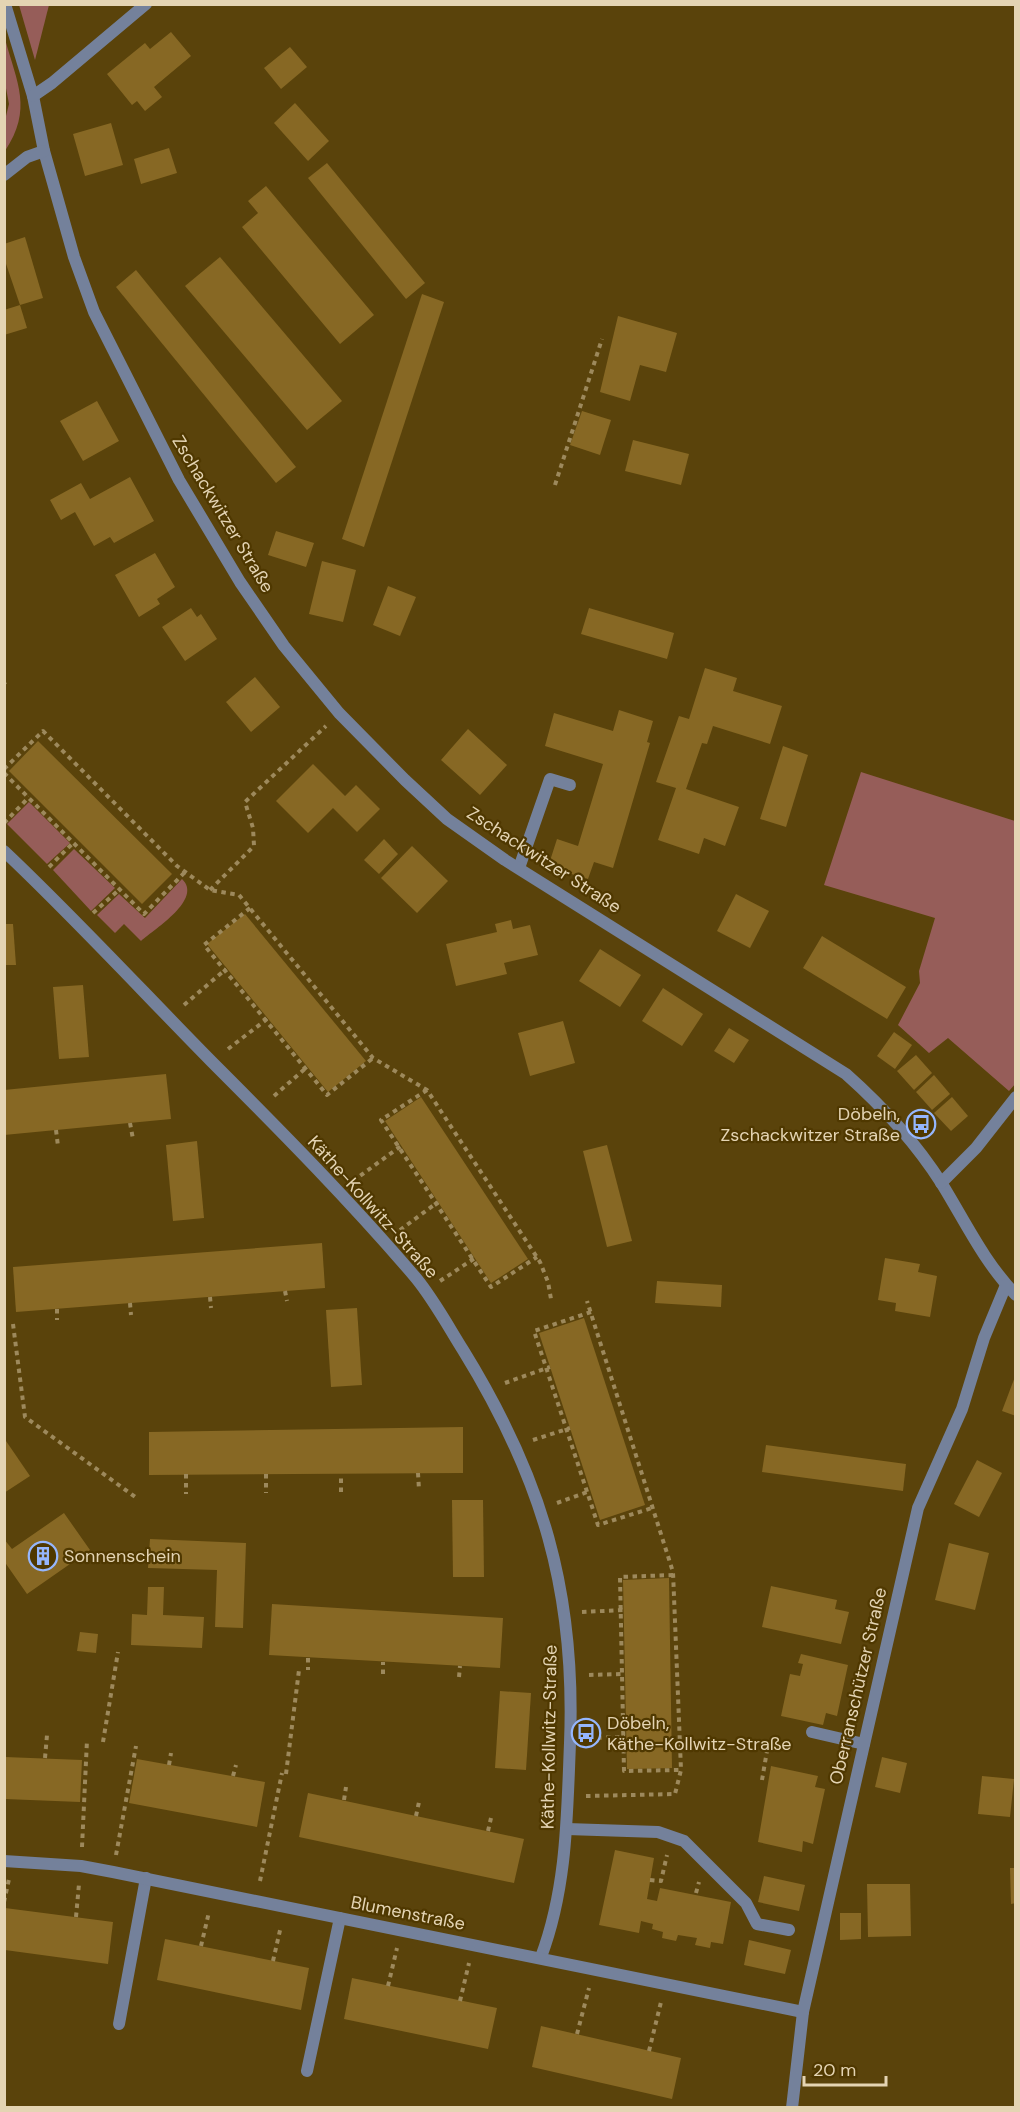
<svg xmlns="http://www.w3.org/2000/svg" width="1020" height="2112" viewBox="0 0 1020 2112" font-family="'DM Sans',sans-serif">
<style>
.green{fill:#965d59}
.building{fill:#876824}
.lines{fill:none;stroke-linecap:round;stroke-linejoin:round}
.path{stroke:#9d895c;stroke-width:4;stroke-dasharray:4.5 4.5;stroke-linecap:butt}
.service{stroke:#74819b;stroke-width:12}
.minor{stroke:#74819b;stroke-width:12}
.labels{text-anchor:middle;stroke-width:4.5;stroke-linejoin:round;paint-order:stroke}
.street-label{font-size:18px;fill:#e4d4b3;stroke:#4f3800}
.poi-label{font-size:18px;fill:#e4d4b3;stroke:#4f3800;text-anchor:start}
</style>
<rect width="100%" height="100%" fill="#5a430b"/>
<g class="green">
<polygon points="19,5 49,5 35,60"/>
<path d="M 5,39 C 17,83 33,109 5,151 L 5,120 L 9,104 L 5,83 Z"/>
<polygon points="861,772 1015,821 1016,1083 1009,1091 948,1038 929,1053 898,1025 920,983 919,971 935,918 824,885"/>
<polygon points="29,802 70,843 47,864 7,824"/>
<polygon points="74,849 115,888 91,911 53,870"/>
<path d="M 182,879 C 203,899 156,928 141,941 L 124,924 L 115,933 L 97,915 L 119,894 L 145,918 Z"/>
</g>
<g class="building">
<polygon points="171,32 191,56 154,87 162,97 145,111 137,101 132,105 107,74 145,43 150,49"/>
<polygon points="290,47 307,67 281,89 264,68"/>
<polygon points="295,103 329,141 308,161 274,123"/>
<polygon points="111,123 123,165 85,176 73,134"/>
<polygon points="169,148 177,173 141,184 134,159"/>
<polygon points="327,163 425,283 406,299 308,178"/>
<polygon points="266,186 374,315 340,344 242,227 258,213 248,201"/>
<polygon points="25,237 43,298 20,305 4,258 4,244"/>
<polygon points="220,257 342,401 307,430 185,286"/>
<polygon points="136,270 296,467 276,483 116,287"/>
<polygon points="422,294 444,302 364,547 342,539"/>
<polygon points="20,305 27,328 4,335 4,310"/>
<polygon points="618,316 677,333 666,372 640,365 630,401 600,392"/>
<polygon points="97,401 119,441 83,461 60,421"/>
<polygon points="582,411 611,420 600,455 570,445"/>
<polygon points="633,440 689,454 681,485 625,471"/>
<polygon points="130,477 154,521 114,543 110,537 94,546 75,512 61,520 50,500 81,483 90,499"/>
<polygon points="276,531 314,543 306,567 268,555"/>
<polygon points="155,553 175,587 157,599 160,604 139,617 115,575"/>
<polygon points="322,561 356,570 343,622 309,614"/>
<polygon points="388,586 416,597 400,636 373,625"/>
<polygon points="191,608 197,617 201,614 217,639 185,661 162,627"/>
<polygon points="589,608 674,633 667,659 581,634"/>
<polygon points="705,668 737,678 733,691 782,706 770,744 713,726 707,744 702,743 686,789 739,807 725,846 704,838 699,854 658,840 676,788 656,782 679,716 689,719"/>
<polygon points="255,677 280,707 251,732 226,702"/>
<polygon points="619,710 653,721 647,742 650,743 613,868 594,862 588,879 548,867 557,839 578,846 603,764 545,746 554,713 613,731"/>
<polygon points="468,729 507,765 480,795 441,760"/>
<polygon points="38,741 172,874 142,904 9,771"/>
<polygon points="783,746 808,755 786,827 760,819"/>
<polygon points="313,764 345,796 356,785 380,809 357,832 333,808 308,833 276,801"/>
<polygon points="384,839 398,854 379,874 364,860"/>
<polygon points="412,846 448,881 417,913 381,878"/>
<polygon points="736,894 769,911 750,948 717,931"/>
<polygon points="245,914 366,1061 328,1092 207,944"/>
<polygon points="511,920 513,929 530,925 538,955 504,963 507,974 456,986 446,944 497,932 495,924"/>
<polygon points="4,924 13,924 16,965 4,965"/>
<polygon points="822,936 906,987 887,1019 803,968"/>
<polygon points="600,949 641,975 620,1007 579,981"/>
<polygon points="83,985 89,1057 59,1059 53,987"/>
<polygon points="663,988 703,1014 682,1046 642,1021"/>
<polygon points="563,1021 575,1063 530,1076 518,1033"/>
<polygon points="729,1028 749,1040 734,1063 714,1051"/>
<polygon points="894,1032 912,1045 895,1069 877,1056"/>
<polygon points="916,1055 932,1073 914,1090 897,1071"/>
<polygon points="166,1074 171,1119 4,1135 4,1090"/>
<polygon points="934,1075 950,1094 932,1110 916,1092"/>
<polygon points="421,1097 528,1259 491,1283 385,1121"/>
<polygon points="952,1097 968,1116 951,1131 934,1113"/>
<polygon points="197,1141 204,1218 173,1221 166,1145"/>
<polygon points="607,1145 632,1241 607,1247 583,1151"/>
<polygon points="322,1243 325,1288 16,1312 13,1267"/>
<polygon points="885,1258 920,1264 918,1272 937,1276 930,1317 895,1311 896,1303 878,1300"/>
<polygon points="657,1281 722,1285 721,1307 655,1303"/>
<polygon points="357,1308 362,1385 331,1387 326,1310"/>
<polygon points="584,1318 645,1505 600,1520 539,1333"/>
<polygon points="1016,1374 1016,1416 1002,1411"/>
<polygon points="463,1427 463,1473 149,1475 149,1432"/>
<polygon points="6,1441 30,1476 4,1493 4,1442"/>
<polygon points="766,1445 906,1464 903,1491 762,1472"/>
<polygon points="977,1460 1002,1473 979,1517 954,1504"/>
<polygon points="452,1500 483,1500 484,1577 453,1577"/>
<polygon points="64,1513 90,1550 27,1594 4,1561 4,1539 12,1549"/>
<polygon points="150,1539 246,1543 243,1628 215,1627 217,1570 148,1568"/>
<polygon points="949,1543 989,1553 975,1610 935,1600"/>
<polygon points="669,1578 672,1768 627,1769 623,1580"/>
<polygon points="771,1586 837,1600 835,1609 849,1612 841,1644 762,1627"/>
<polygon points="148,1587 164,1587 163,1615 204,1617 202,1648 131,1645 132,1614 147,1615"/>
<polygon points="272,1604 503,1618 500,1668 269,1655"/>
<polygon points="80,1632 98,1634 96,1653 77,1651"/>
<polygon points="801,1654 848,1665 837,1716 826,1713 823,1725 781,1716 790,1674 800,1676 803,1664 798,1663"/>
<polygon points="500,1691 531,1693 526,1770 495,1768"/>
<polygon points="5,1757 82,1760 80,1802 5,1799"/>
<polygon points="882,1757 907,1763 900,1793 875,1787"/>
<polygon points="137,1759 265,1782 257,1827 129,1803"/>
<polygon points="771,1766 818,1776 815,1787 825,1789 813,1844 803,1841 802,1852 758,1842"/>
<polygon points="982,1776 1014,1779 1010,1817 978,1814"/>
<polygon points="308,1793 524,1839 514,1883 299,1837"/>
<polygon points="615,1850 654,1858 647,1899 657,1901 660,1888 731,1902 723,1944 711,1942 710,1948 695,1945 697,1938 678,1935 676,1941 662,1938 663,1932 652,1929 653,1924 641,1921 639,1933 599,1925"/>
<polygon points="1010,1868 1016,1868 1016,1903 1011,1904"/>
<polygon points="764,1876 805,1885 799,1911 758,1902"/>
<polygon points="867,1884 910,1884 911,1936 868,1937"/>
<polygon points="5,1908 113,1922 108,1964 5,1950"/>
<polygon points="840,1913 861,1913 861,1939 840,1940"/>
<polygon points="165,1939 309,1968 301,2010 157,1980"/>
<polygon points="749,1940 791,1950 785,1974 744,1965"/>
<polygon points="352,1978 497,2008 488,2049 344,2019"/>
<polygon points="541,2026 681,2058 672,2099 532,2067"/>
</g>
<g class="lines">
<g class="path">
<polyline points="4,94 4,105"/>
<polyline points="555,485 602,339"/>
<polyline points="4,683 6,682"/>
<polyline points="4,769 43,731 177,866 210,890 239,895 373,1058 427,1090 540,1262 548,1282 551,1299"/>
<polyline points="4,773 144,914 185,872"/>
<polyline points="4,823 29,797"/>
<polyline points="49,867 74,842"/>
<polyline points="210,890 254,846 253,828 245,802 326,726"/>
<polyline points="250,908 204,945 327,1095 373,1058"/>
<polyline points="93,913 120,889"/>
<polyline points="184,1005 226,969"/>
<polyline points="228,1049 267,1019"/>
<polyline points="427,1090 381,1120 491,1287 537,1257"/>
<polyline points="274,1096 307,1067"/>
<polyline points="130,1123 133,1139"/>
<polyline points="56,1130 58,1146"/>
<polyline points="353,1181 401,1146"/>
<polyline points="400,1230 438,1202"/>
<polyline points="440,1281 475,1258"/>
<polyline points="285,1291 287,1301"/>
<polyline points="210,1297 211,1308"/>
<polyline points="130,1303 131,1315"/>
<polyline points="57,1309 57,1320"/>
<polyline points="591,1312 534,1331 598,1525 652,1508"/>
<polyline points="13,1324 25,1417 138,1499"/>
<polyline points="505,1383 550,1367"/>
<polyline points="533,1440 570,1428"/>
<polyline points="418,1473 419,1490"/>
<polyline points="186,1474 186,1494"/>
<polyline points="266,1474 266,1493"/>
<polyline points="341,1492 341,1474"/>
<polyline points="557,1503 590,1491"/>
<polyline points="673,1575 620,1577 624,1771 681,1770"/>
<polyline points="582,1612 623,1610"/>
<polyline points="308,1658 308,1670"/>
<polyline points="383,1674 383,1662"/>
<polyline points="589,1675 624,1674"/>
<polyline points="459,1677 460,1666"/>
<polyline points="588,1738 625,1737"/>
<polyline points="103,1742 118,1652"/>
<polyline points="45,1758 47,1735"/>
<polyline points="169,1765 171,1753"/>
<polyline points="286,1774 299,1670"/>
<polyline points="233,1776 236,1765"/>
<polyline points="762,1780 768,1745"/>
<polyline points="586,1796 675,1794 681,1770 673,1572 587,1301"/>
<polyline points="344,1800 346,1787"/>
<polyline points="416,1816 419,1802"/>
<polyline points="488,1831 491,1818"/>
<polyline points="82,1847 87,1740"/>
<polyline points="116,1855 136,1746"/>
<polyline points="650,1880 661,1881 667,1855"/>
<polyline points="260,1881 282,1773"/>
<polyline points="696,1893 699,1882"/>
<polyline points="4,1902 9,1879"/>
<polyline points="76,1917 79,1884"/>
<polyline points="201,1946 209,1912"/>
<polyline points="273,1961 281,1926"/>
<polyline points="388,1986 397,1948"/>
<polyline points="460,2001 469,1963"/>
<polyline points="577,2034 589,1988"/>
<polyline points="649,2051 661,2002"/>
</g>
<g class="service">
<polyline points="519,868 550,779 570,785"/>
<polyline points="812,1732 864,1744"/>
<polyline points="567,1829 658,1832 684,1841 746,1903 757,1924 789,1930"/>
<polyline points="119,2024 146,1878"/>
<polyline points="307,2071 340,1918"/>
</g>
<g class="minor">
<path d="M 5,4 L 33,96 L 44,151 L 74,257 L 94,312 L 179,480 L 240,582 L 284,646 L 339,713 L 405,780 L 447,819 L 505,860 L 846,1074 C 882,1106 916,1143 942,1184 C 966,1223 984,1262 1016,1295"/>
<polyline points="33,96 52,83 146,4"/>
<polyline points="4,175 27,157 44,151"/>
<path d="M 4,851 C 76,919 143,992 212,1062 C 282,1132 352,1203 416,1278 C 434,1300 448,1326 463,1350 C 542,1478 576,1592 570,1743 C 567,1816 567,1888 541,1957"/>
<polyline points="941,1183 976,1148 1016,1097"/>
<polyline points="4,1861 81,1866 113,1872 803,2012"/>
<polyline points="792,2108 803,2012 918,1508 962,1409 984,1338 1006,1285"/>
</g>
</g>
<defs>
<g id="bus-ring" transform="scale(1.5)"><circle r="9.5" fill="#4f3800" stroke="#95b6fd" stroke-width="1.5"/><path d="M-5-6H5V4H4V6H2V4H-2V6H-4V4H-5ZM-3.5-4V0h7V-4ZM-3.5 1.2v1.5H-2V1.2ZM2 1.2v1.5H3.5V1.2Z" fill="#95b6fd"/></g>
<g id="building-ring" transform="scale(1.5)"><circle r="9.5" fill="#4f3800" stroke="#95b6fd" stroke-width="1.5"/><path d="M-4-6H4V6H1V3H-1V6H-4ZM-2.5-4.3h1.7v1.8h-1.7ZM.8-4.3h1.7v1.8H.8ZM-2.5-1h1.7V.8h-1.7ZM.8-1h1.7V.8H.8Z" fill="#95b6fd"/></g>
</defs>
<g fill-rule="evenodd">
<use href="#bus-ring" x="921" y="1124"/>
<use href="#building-ring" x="43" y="1556"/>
<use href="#bus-ring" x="586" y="1733"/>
</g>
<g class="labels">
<g class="street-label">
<text transform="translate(223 514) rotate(59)" y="6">Zschackwitzer Straße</text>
<text transform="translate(544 860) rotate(33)" y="6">Zschackwitzer Straße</text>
<text transform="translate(373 1207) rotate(48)" y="6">Käthe-Kollwitz-Straße</text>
<text transform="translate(858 1686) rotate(-77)" y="6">Oberranschützer Straße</text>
<text transform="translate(549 1737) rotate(-89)" y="6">Käthe-Kollwitz-Straße</text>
<text transform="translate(408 1913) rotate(11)" y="6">Blumenstraße</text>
</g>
<g class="poi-label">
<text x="900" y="1120" text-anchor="end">Döbeln,<tspan x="900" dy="21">Zschackwitzer Straße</tspan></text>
<text x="64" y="1562">Sonnenschein</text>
<text x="607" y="1729">Döbeln,<tspan x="607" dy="21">Käthe-Kollwitz-Straße</tspan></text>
</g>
</g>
<rect width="1020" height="2112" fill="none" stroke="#e4d4b3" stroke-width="12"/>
<path d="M804 2076v9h82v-9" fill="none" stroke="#e4d4b3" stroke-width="3"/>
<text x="813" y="2076" font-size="18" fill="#e4d4b3" stroke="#4f3800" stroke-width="4.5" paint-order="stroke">20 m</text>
</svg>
